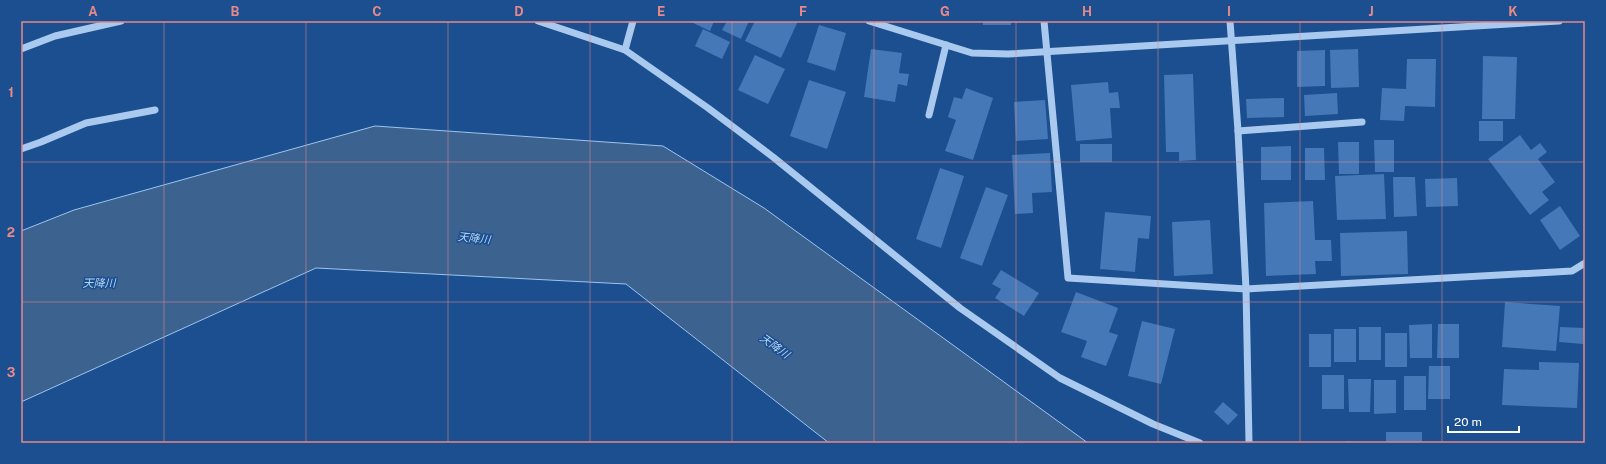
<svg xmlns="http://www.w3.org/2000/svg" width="1606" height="464" viewBox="0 0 1606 464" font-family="'Public Sans','Noto Sans JP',sans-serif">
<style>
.water{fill:#3c6290;stroke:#9cc4f0}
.building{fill:#4478b7}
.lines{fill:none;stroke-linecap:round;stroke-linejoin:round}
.minor{stroke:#a9c9ee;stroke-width:7}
.grid{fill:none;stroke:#e88989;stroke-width:1;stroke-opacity:0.55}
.labels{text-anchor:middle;stroke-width:3;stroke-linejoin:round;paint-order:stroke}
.water-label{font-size:11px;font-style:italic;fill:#b5d3f5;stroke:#1b4f8f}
.neatline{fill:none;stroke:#e88989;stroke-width:1.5}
.grid-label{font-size:13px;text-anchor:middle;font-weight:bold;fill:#e88989}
</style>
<rect width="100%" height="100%" fill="#1b4f8f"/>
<polygon class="water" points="375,126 663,146 764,208 1088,443 829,443 626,284 316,268 21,402 21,231 74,210"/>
<g class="building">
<polygon points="689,21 714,21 710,31"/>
<polygon points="727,21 749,21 741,39 722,30"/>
<polygon points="755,21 798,21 781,58 745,41"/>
<rect x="983" y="21" width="28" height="4"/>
<polygon points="819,25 846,33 835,71 807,62"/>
<polygon points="703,29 730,42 722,59 695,46"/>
<polygon points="871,49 902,53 899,73 909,74 907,86 898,84 895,102 864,97"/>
<polygon points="1358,49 1359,87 1331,88 1330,50"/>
<polygon points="1325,50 1325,86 1297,87 1297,51"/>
<polygon points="755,55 785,69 768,104 738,90"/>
<polygon points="1483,56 1517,57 1515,119 1482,119"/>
<polygon points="1407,59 1436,59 1435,107 1405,106 1404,121 1380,120 1382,88 1406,89"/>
<polygon points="1193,74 1196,160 1179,161 1179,152 1166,152 1164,75"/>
<polygon points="809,80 846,92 827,149 790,136"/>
<polygon points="1108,82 1109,93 1118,92 1120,108 1110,108 1112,138 1076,141 1071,85"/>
<polygon points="966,88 993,98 973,160 945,151 956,120 948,117 954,97 962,99"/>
<polygon points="1337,93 1338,114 1305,116 1304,95"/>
<polygon points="1284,98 1284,117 1247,118 1246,99"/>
<polygon points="1045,100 1048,139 1016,141 1014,102"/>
<rect x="1479" y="121" width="24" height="20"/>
<polygon points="1520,135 1531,150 1540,143 1547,152 1538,159 1555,182 1542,192 1549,200 1530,215 1488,159"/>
<polygon points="1374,140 1394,140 1394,172 1375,172"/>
<polygon points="1338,142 1359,142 1359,174 1339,174"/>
<rect x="1080" y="144" width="32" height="18"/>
<polygon points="1291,146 1291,180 1261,180 1261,147"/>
<polygon points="1305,148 1324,148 1325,180 1305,180"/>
<polygon points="1050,153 1052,192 1032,193 1033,213 1015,214 1012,155"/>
<polygon points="940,168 964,176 941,248 916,239"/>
<polygon points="1384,174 1386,219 1337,220 1335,176"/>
<polygon points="1393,177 1415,177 1417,216 1394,217"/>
<polygon points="1457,178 1458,206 1426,207 1425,179"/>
<polygon points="986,187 1008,195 982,266 960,258"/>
<polygon points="1313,201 1315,240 1331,240 1332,261 1315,261 1316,274 1266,276 1264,203"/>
<polygon points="1560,206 1580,236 1560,250 1540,220"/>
<polygon points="1105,212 1151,216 1149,239 1138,238 1135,272 1100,269"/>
<polygon points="1210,220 1213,274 1174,276 1172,222"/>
<polygon points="1407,231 1408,274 1341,276 1340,233"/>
<polygon points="1001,270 1039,293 1024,316 995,298 1001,289 992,284"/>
<polygon points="1076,292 1118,308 1109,332 1118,335 1106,366 1081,357 1087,341 1061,332"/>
<polygon points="1505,302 1560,306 1556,351 1502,347"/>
<polygon points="1142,321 1175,329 1161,384 1128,376"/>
<polygon points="1432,324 1432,358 1410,358 1409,325"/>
<polygon points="1438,324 1459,324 1459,358 1437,358"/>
<rect x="1359" y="327" width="22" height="33"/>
<polygon points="1560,327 1584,328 1583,344 1559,342"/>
<rect x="1334" y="329" width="22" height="33"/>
<rect x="1385" y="333" width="22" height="34"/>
<rect x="1309" y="334" width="22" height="33"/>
<polygon points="1539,362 1579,363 1577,408 1502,405 1504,369 1539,370"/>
<polygon points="1429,366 1450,366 1450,399 1428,399"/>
<rect x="1322" y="375" width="22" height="34"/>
<rect x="1404" y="376" width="22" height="34"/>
<polygon points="1348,379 1371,379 1370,412 1349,412"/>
<polygon points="1374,380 1396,380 1396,413 1374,414"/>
<polygon points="1223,402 1238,415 1228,425 1214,412"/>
<rect x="1386" y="432" width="36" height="11"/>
<polygon points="1346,441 1362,442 1362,443 1346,443"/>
</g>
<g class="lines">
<g class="minor">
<polyline points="538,21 625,50 708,108 773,157 960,308 1060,378 1153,424 1200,443"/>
<polyline points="869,21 972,53 1008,54 1559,21"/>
<polyline points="1044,21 1068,278 1246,289 1572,271 1585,263"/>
<polyline points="1230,21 1238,131 1246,289 1249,443"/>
<polyline points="21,49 55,36 121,21"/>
<polyline points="625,50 633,21"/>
<polyline points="929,115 946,45"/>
<polyline points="1238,131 1362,122"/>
<polyline points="21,149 41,142 86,123 155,110"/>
</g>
</g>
<path class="grid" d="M 164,21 L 164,443M 306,21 L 306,443M 448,21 L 448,443M 590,21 L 590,443M 732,21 L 732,443M 874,21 L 874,443M 1016,21 L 1016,443M 1158,21 L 1158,443M 1300,21 L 1300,443M 1442,21 L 1442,443M 21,162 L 1585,162M 21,302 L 1585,302"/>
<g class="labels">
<g class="water-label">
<text transform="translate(474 238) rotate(6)" y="4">天降川</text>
<text x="99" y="287">天降川</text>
<text transform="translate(775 346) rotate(36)" y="4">天降川</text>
</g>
</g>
<rect width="1606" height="464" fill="none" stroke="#1b4f8f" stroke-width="44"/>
<path d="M1448 426v6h71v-6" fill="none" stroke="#ffffff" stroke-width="2"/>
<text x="1454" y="426" font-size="12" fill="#ffffff" stroke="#1b4f8f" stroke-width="3" paint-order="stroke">20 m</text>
<rect x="22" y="22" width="1562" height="420" class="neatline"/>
<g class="grid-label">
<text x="93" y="16">A</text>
<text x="235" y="16">B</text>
<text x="377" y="16">C</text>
<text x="519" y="16">D</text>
<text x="661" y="16">E</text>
<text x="803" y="16">F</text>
<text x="945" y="16">G</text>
<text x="1087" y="16">H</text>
<text x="1229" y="16">I</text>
<text x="1371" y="16">J</text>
<text x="1513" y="16">K</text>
<text x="11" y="97">1</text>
<text x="11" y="237">2</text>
<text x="11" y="377">3</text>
</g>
</svg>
